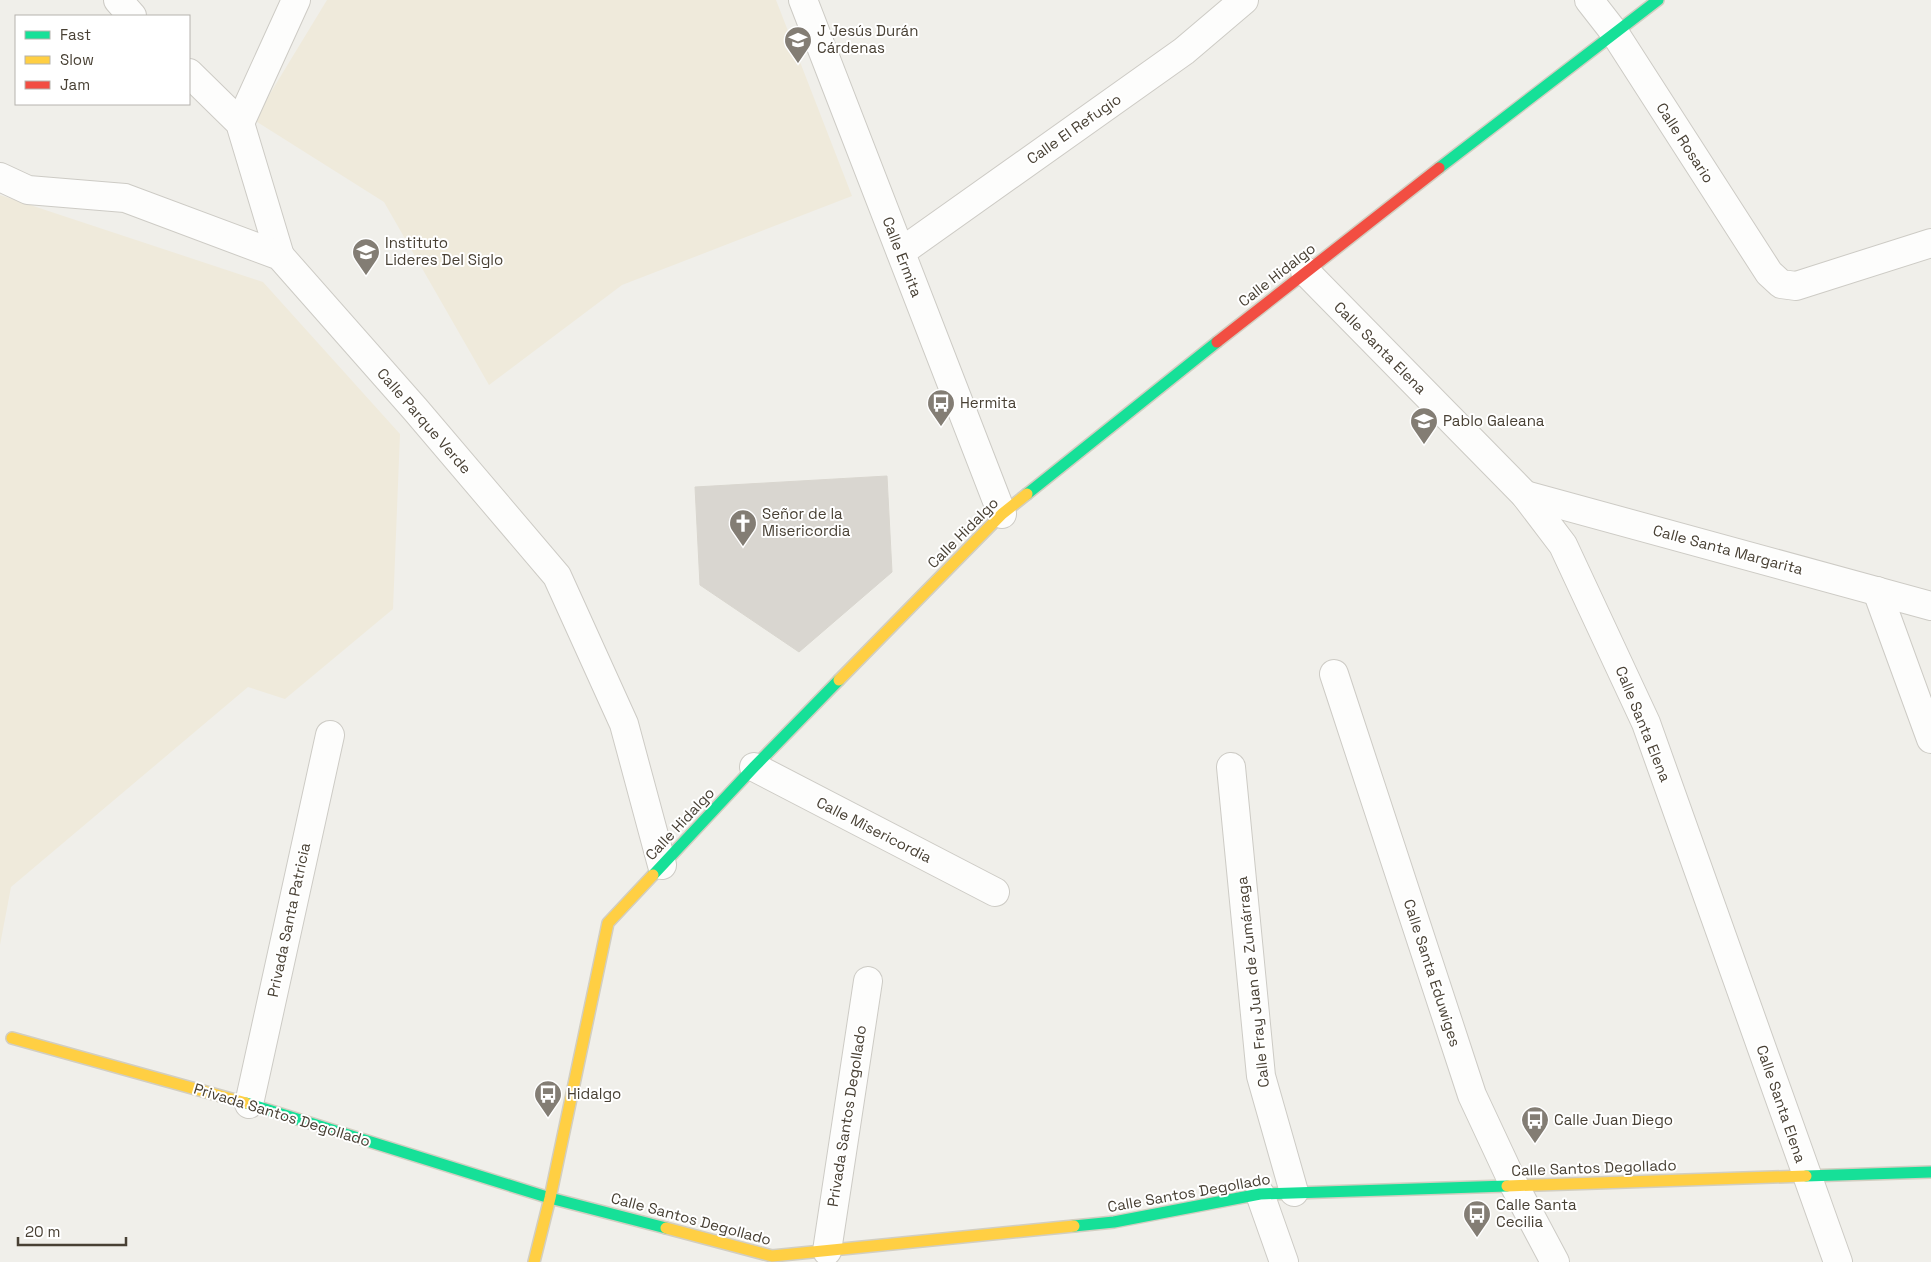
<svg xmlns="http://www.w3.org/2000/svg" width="1931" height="1262" viewBox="0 0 1931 1262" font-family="'Space Grotesk',sans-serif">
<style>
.education{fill:#efeadb}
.building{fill:#d9d6d0;stroke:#d9d6cf}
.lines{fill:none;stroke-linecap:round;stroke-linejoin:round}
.street-casing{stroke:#cdcbc5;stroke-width:30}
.fast-casing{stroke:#d2cec1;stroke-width:14}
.slow-casing{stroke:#d2cec1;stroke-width:14}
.jam-casing{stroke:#d2cec1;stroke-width:14}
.street{stroke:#fdfdfc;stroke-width:28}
.fast{stroke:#16e098;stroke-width:11}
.slow{stroke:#ffcf43;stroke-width:11}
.jam{stroke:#f24e42;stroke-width:11}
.labels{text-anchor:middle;stroke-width:4;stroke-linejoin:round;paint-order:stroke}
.poi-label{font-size:15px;fill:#484034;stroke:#fff;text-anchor:start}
.street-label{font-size:15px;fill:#484034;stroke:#fff}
</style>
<rect width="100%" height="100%" fill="#f0efea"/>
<g class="education">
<polygon points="327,0 776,0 852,196 622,285 489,385 384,202 254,120"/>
<polygon points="0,195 263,282 400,434 393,609 285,699 248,687 11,887 0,945"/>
</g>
<polygon class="building" points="887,476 892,572 799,652 700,585 695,487"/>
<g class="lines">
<g class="street-casing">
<g id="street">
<polyline points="118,0 132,16"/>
<polyline points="803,0 1002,514"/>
<polyline points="1589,0 1614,32 1769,273 1781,284 1796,286 1931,243"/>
<polyline points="189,73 240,123 280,256"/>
<polyline points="240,123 296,0"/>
<polyline points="0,177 28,190 125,198 280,256 415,409 557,576 624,724 662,865"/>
<polyline points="901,252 1184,51 1244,0"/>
<polyline points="1305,271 1525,495 1563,545 1646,723 1838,1262"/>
<polyline points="1525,495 1931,606"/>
<polyline points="1877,591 1931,739"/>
<polyline points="1334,674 1472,1095 1514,1185 1555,1262"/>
<polyline points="754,767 995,892"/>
<polyline points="1231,767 1261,1076 1294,1192"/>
<polyline points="249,1104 330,735"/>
<polyline points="1260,1194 1284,1262"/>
<polyline points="827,1251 868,981"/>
</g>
</g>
<g class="fast-casing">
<g id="fast">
<polyline points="1439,168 1658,0"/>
<polyline points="1027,494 1217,342"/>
<polyline points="653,875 754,767 839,680"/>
<polyline points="246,1103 550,1198 666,1228"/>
<polyline points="1806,1176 1931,1172"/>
<polyline points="1074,1226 1114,1222 1260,1194 1507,1186"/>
</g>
</g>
<g class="slow-casing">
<g id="slow">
<polyline points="839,680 1002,514 1027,494"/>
<polyline points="12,1038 246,1103"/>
<polyline points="1507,1186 1806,1176"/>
<polyline points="666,1228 772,1256 1074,1226"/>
<polyline points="534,1262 550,1198 608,923 653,875"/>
</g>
</g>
<g class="jam-casing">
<polyline id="jam" points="1217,342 1439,168"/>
</g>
<use href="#street" class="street"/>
<use href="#fast" class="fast"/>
<use href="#slow" class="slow"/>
<use href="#jam" class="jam"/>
</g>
<defs>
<g id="school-pin" transform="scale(1.4375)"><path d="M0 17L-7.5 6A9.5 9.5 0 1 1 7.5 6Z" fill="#837d74" stroke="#fff"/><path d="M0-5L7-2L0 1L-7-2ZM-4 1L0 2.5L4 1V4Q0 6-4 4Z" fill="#fff"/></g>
<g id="university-pin" transform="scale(1.4375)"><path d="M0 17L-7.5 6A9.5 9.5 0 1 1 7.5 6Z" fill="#837d74" stroke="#fff"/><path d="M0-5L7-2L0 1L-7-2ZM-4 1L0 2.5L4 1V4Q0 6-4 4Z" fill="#fff"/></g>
<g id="bus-pin" transform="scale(1.4375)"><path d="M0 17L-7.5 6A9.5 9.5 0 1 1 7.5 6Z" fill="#837d74" stroke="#fff"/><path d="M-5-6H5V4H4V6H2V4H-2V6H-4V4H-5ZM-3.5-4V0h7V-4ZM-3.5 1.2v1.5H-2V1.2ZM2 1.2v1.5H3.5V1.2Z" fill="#fff"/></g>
<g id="church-pin" transform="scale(1.4375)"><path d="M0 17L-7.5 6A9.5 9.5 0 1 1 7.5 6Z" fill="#837d74" stroke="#fff"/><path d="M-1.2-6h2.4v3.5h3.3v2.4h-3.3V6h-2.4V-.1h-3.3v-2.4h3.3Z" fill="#fff"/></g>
</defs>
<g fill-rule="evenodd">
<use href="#school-pin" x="798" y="40"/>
<use href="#university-pin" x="366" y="252"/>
<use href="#bus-pin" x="941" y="403"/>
<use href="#school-pin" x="1424" y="421"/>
<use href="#church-pin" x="743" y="523"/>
<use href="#bus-pin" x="548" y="1094"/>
<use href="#bus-pin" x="1535" y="1120"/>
<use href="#bus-pin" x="1477" y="1214"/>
</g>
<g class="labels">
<g class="poi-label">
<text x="817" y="36">J Jesús Durán<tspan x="817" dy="17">Cárdenas</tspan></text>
<text x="385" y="248">Instituto<tspan x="385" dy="17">Lideres Del Siglo</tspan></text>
<text x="960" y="408">Hermita</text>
<text x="1443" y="426">Pablo Galeana</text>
<text x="762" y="519">Señor de la<tspan x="762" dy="17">Misericordia</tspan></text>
<text x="567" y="1099">Hidalgo</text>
<text x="1554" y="1125">Calle Juan Diego</text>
<text x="1496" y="1210">Calle Santa<tspan x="1496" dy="17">Cecilia</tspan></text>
</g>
<g class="street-label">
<text transform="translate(1074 129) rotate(-35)" y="5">Calle El Refugio</text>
<text transform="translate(1685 143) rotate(57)" y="5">Calle Rosario</text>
<text transform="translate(902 257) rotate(69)" y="5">Calle Ermita</text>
<text transform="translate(1277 275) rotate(-38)" y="5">Calle Hidalgo</text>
<text transform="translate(1380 348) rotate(45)" y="5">Calle Santa Elena</text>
<text transform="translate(424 421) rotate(49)" y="5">Calle Parque Verde</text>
<text transform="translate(963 533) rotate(-45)" y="5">Calle Hidalgo</text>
<text transform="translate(1728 550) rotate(15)" y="5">Calle Santa Margarita</text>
<text transform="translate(1643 724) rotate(68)" y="5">Calle Santa Elena</text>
<text transform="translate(680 824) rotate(-47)" y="5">Calle Hidalgo</text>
<text transform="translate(874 830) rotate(27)" y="5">Calle Misericordia</text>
<text transform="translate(289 920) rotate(-78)" y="5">Privada Santa Patricia</text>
<text transform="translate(1432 973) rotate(72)" y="5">Calle Santa Eduwiges</text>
<text transform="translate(1253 982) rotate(-96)" y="5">Calle Fray Juan de Zumárraga</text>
<text transform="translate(1781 1104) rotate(71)" y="5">Calle Santa Elena</text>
<text transform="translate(282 1115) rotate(17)" y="5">Privada Santos Degollado</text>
<text transform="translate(847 1116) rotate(-81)" y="5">Privada Santos Degollado</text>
<text transform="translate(1594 1168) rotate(-2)" y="5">Calle Santos Degollado</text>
<text transform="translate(1189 1193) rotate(-10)" y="5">Calle Santos Degollado</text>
<text transform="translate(691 1219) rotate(15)" y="5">Calle Santos Degollado</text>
</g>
</g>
<rect x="15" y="15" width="175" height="90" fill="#ffffff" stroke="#b6b3ae"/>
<rect x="25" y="31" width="25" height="8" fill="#16e098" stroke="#b6b3ae"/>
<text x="60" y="40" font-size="15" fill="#484034">Fast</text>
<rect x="25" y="56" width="25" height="8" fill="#ffcf43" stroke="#b6b3ae"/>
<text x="60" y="65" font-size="15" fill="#484034">Slow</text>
<rect x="25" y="81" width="25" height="8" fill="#f24e42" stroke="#b6b3ae"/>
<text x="60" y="90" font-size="15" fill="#484034">Jam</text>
<path d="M18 1237v8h108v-8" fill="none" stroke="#484034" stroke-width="2.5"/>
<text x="25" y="1237" font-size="15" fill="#484034" stroke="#ffffff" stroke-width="4" paint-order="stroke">20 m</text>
</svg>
